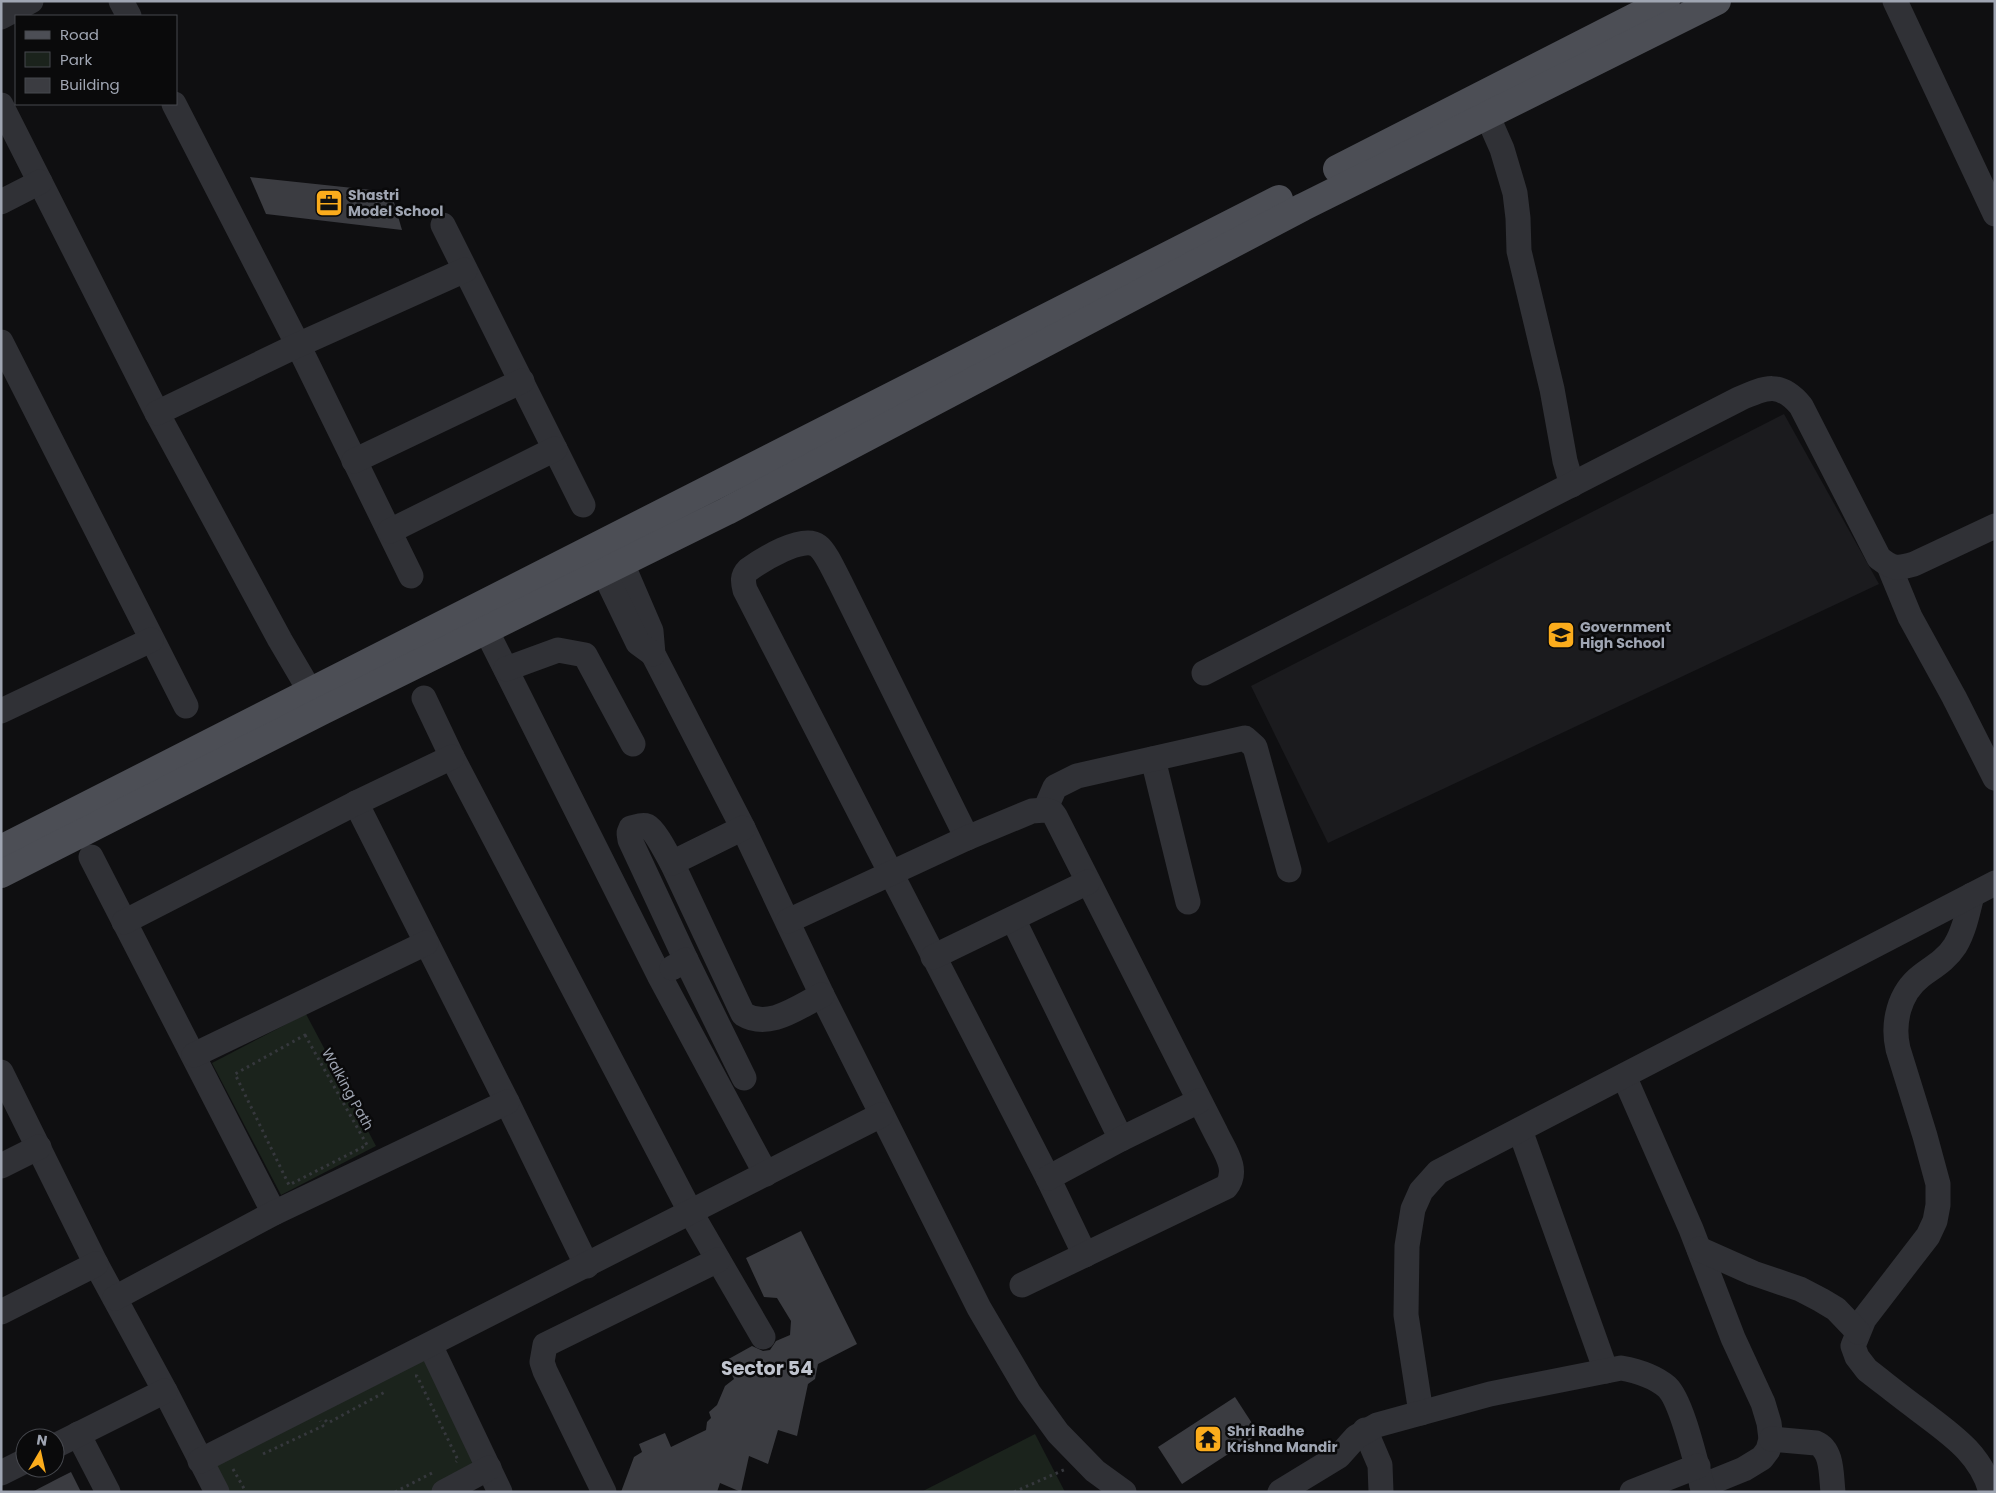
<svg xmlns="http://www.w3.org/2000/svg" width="1996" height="1493" viewBox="0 0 1996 1493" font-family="Poppins,sans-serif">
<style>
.built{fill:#1b1b1e}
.green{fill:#1b231c}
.building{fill:#3b3c41}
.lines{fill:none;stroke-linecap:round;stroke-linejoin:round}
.path{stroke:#36383d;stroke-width:3;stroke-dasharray:2.5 4;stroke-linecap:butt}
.minor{stroke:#303136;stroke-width:25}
.major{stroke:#4c4e55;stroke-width:28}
.labels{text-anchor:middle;stroke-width:5;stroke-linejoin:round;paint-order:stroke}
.poi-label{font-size:14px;font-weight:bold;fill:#9fa5b2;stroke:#0a0a0b;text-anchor:start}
.street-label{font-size:14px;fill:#9fa5b2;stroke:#0a0a0b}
.district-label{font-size:19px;font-weight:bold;fill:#c0c4ce;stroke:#0a0a0b}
</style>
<rect width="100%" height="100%" fill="#0f0f11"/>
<polygon class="built" points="1784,414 1879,584 1328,843 1251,686"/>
<g class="green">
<polygon points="306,1014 376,1146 281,1195 212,1063"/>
<polygon points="430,1345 489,1468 444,1492 217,1492 201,1461"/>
<polygon points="1035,1434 1065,1492 921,1492"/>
</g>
<g class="building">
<polygon points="250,177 391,192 402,230 266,214"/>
<polygon points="801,1231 857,1344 818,1364 815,1379 808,1384 797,1436 778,1430 768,1464 749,1456 741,1492 720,1483 717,1492 621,1492 634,1457 642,1452 639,1444 665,1433 671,1447 706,1430 707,1422 711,1418 709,1412 717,1405 725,1386 734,1379 725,1361 752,1346 763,1351 770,1350 776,1341 790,1335 791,1321 777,1298 764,1297 746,1258"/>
<polygon points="1235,1397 1259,1434 1182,1484 1158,1447"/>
<polygon points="71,1472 81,1492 32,1492 59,1478"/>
</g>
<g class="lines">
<g class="path">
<polygon points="305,1035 367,1145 289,1185 235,1074"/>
<polyline points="415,1376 417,1376 458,1460 456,1462"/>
<polyline points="325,1420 328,1423 385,1392"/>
<polyline points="263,1454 323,1426 320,1421"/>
<polyline points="233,1469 246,1492"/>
<polyline points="395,1492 434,1472"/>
<polyline points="1014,1492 1066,1469"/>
</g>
<g class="minor">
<polyline points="121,1 129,16"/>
<polyline points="1895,1 1995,214"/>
<polyline points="1,17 31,1"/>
<polyline points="174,104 298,345 411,576"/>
<polyline points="1,105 157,413 280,640 320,708"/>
<polyline points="1487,115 1502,149 1515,193 1518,218 1519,251 1552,389 1565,461 1572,485"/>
<polyline points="1,202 40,182"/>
<polyline points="443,225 583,505"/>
<polyline points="1,342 186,706"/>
<polyline points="157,413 298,345 465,270"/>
<polyline points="354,461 522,381"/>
<polyline points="390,531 555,449"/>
<polyline points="614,545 651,631 653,654 743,828 822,995 979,1308 1029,1393 1058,1433 1095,1471 1124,1492"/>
<polyline points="595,554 638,643 653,654"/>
<polyline points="1889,566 1910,617 1954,697 1995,778"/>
<polyline points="486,630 659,975 766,1174"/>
<polyline points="506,669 558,650 585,655 633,744"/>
<path d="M 1204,673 L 1739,399 C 1766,387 1780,381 1801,406 L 1879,558 C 1893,569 1897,569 1914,564 L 1995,526"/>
<polyline points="424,698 452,757 691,1213 763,1337"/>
<polyline points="1,711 151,640"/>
<polyline points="1153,759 1188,902"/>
<polyline points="356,803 507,1102 587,1266"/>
<polyline points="1045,810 1055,787 1077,776 1245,738 1255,747 1289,870"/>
<path d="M 967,838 L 840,582 C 835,573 826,552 818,546 C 803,534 762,560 748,570 C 742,576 743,582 745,590 L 1048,1178 L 1085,1255"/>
<polyline points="91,857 274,1213"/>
<path d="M 672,863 L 743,1014 C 769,1030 798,1007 822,995"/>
<path d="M 1972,895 C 1968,912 1964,931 1955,946 C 1946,960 1933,967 1921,976 C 1899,993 1892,1023 1898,1049 L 1925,1136 L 1938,1184 L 1938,1205 L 1935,1221 L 1928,1236 L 1864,1319 L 1853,1346 L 1857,1357 L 1867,1370 C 1884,1383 1901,1397 1919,1410 C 1949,1433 1981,1453 1991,1492"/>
<polyline points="1013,919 1121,1139"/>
<path d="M 788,921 L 967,838 L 1032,811 L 1045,810 L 1052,812 L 1055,816 L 1216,1133 C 1224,1150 1240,1170 1226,1187 L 1022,1285"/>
<polyline points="124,922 356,803 452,757"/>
<polyline points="933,957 1088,882"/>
<path d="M 686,960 L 630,840 L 629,833 L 631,828 C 636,827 642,824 647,826 C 655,830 667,854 672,863 L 743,828"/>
<polyline points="672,968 686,960 744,1078"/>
<polyline points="194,1055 426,943"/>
<polyline points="1,1072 96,1264 165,1391 217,1492"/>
<polyline points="1624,1076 1691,1229 1733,1338 1763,1403 1769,1423 1771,1439 1768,1450 1762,1458 1744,1469 1702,1486"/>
<polyline points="1520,1130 1606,1371"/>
<polyline points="1,1166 39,1147"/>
<polyline points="1048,1178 1121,1139 1199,1101"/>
<polyline points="1699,1249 1753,1273 1800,1289 1821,1300 1836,1309 1858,1332"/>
<polyline points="115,1298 274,1213 507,1102"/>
<polyline points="1,1312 96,1264"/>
<polyline points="430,1345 500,1492"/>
<polyline points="1421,1413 1406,1315 1407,1246 1413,1209 1421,1191 1438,1172 1995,883"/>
<polyline points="1365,1430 1380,1465 1381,1492"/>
<polyline points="78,1434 108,1492"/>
<path d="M 1771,1439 L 1816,1443 C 1833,1450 1831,1476 1833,1492"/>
<polyline points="55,1446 165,1391"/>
<polyline points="200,1461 881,1115"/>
<polyline points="1,1473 25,1461"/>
<polyline points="444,1492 489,1468"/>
<polyline points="604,1492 545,1371 542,1362 545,1345 718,1260"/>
<path d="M 1280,1492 L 1339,1456 L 1356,1437 L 1377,1425 L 1490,1394 L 1621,1368 C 1638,1371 1654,1376 1667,1387 C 1683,1402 1697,1469 1704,1492"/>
<polyline points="1632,1492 1698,1466"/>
</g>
<g class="major">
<polyline points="1337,169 1666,1"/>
<polyline points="1,849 1279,199"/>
<polyline points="1,874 322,711 727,511 1303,207 1717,1"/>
</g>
</g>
<defs>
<g id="office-square" transform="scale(1.4375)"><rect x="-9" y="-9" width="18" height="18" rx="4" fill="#fbac1c" stroke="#0a0a0b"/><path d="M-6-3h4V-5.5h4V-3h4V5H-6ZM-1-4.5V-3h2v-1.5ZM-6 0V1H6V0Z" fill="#111"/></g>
<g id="school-square" transform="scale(1.4375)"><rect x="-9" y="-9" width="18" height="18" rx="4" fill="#fbac1c" stroke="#0a0a0b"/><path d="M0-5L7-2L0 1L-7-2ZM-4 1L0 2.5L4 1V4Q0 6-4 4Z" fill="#111"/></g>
<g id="temple-square" transform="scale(1.4375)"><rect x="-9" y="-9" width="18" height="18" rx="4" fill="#fbac1c" stroke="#0a0a0b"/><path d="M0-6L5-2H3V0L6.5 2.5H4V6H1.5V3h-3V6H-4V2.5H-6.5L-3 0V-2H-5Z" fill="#111"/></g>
</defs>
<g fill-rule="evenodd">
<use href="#office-square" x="329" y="203"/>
<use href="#school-square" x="1561" y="635"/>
<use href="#temple-square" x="1208" y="1439"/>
</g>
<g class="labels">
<g class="poi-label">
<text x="348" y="200">Shastri<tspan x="348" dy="16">Model School</tspan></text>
<text x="1580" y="632">Government<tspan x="1580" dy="16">High School</tspan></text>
<text x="1227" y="1436">Shri Radhe<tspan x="1227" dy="16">Krishna Mandir</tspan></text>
</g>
<g class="street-label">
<text transform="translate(348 1089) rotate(61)" y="5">Walking Path</text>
</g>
<g class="district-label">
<text x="767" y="1375">Sector 54</text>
</g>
</g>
<rect width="1996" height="1493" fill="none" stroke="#9fa5b2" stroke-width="5"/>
<rect x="15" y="15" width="162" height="90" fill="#0a0a0b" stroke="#46484e"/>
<rect x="25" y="31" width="25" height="8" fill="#4c4e55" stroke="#46484e"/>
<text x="60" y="40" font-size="15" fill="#9fa5b2">Road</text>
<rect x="25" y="52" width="25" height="15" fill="#1b231c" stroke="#46484e"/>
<text x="60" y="65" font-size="15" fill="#9fa5b2">Park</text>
<rect x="25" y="78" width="25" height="15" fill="#3b3c41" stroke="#46484e"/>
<text x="60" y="90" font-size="15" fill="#9fa5b2">Building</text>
<g transform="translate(40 1453) rotate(9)"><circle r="24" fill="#0a0a0b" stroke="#46484e"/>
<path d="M0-4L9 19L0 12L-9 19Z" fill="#fbac1c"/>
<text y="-8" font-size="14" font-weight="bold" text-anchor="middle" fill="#9fa5b2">N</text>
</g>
</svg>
